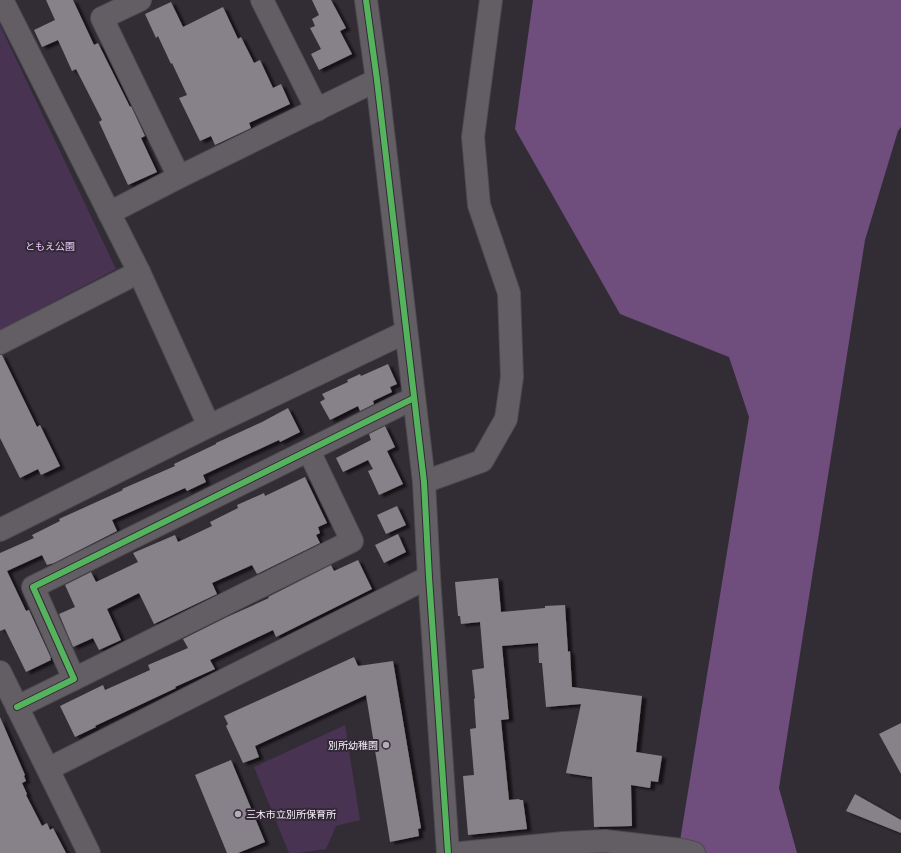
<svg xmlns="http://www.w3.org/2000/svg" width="901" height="853" viewBox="0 0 901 853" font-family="Manrope,'Noto Sans JP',sans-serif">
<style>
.green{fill:#483352}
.forest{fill:#6f4d7d}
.building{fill:#878189;filter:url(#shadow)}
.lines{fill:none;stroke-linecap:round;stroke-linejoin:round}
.minor-casing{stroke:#4e4a51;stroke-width:24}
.tertiary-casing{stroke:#4e4a51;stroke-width:24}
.minor{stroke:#625e64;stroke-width:22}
.tertiary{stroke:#625e64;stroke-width:22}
.cycleway-casing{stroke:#332937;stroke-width:8}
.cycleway{stroke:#56b35d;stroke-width:6}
.poi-dot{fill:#b3adb5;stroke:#332937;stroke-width:1.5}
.labels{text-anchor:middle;stroke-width:4;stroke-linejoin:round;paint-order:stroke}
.park-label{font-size:10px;fill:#eccafb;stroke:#332937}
.poi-label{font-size:10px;fill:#f8f2fb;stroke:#332937;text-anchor:end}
</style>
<defs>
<filter id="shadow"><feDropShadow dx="4.5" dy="2.5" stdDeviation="1" flood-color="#0009"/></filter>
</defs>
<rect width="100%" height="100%" fill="#322c34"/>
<g class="green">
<polygon points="0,25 116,269 0,330"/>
<polygon points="345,725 360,820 336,826 326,849 299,853 289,853 254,767"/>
</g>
<polygon class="forest" points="533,0 901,0 901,127 898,131 865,240 779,788 797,853 678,853 749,417 729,357 620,314 515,129"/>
<g class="building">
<polygon points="46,0 73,0 94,45 98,43 130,107 131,106 145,136 141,138 157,172 128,185 99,122 102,120 76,69 72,71 58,40 42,47 34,30 55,20"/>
<polygon points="312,0 331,0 346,28 340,31 352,54 319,70 311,54 321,49 310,28 315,26 312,19 319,15"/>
<polygon points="171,2 183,27 223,7 238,39 241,37 254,63 260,60 273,88 281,84 290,104 249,123 251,128 215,145 211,136 200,141 179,98 187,95 172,63 171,64 158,36 156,38 145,14"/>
<polygon points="0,355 2,355 37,427 40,425 60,466 41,475 38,469 20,478 0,438"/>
<polygon points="388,364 397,384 390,387 392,392 373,401 374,404 360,411 358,406 330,420 320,402 325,399 322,394 348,382 347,380 360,374 361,376"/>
<polygon points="288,408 300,432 280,442 279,440 203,475 206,482 187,491 185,488 112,520 117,531 54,563 47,565 42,555 7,571 26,611 29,610 51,658 50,658 51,660 26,672 5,629 0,631 0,553 34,538 32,535 60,521 59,519 123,490 122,489 175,466 174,464 216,444 216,443 262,422"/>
<polygon points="385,426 395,447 387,451 403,484 379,495 368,471 373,469 368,460 343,472 336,458 371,440 369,434"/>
<polygon points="305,477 327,523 318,527 320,533 316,535 320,543 257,574 252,565 212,583 217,594 154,624 139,593 107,609 121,640 99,650 93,638 73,647 59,614 75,607 65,585 91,572 96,582 138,562 133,553 175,535 178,542 212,526 210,522 238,508 237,505 264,493 265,496"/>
<polygon points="397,506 406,525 386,534 377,515"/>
<polygon points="398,534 406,552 384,563 375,545"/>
<polygon points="358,560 372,589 276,637 273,630 210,660 215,669 175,687 176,688 95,726 96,727 75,737 60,706 103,685 105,690 150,670 148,665 188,648 183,639 227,617 269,598 268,597 331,565 334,571"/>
<polygon points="498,578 501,612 545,608 545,606 565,605 568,652 570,651 572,687 642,696 636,752 662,756 658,782 651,781 650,788 631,785 632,826 594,827 592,777 566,773 581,704 546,707 542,663 539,663 538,643 502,646 509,719 501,720 509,800 519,799 520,800 523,800 527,829 468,835 463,776 474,775 470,729 476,728 474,699 475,698 472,670 484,668 480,622 461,624 460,616 458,616 455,582"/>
<polygon points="354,657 358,666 393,661 421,828 418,829 419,836 390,842 366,695 255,746 259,757 243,763 226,726 228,724 224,716"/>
<polygon points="0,717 25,775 24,776 26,781 22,783 27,794 26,795 42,826 47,823 50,830 53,828 66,853 0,853"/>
<polygon points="901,723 901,774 879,734"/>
<polygon points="231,760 265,842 238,853 227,853 195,775"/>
<polygon points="855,794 901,820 901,833 846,811"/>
</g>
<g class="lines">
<g class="minor-casing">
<g id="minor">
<polyline points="2,0 139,272 209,426"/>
<polyline points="140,0 102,18 179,177"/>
<polyline points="262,0 317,110"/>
<polyline points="109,213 179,177 377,80"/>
<polyline points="0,343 139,272"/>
<polyline points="424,482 482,461 506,419 512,377 509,293 479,205 473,137 491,0"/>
<polyline points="0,530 209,426 406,332"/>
<polyline points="0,672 89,853"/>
<polyline points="74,679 352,541 309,451"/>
<polyline points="17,707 74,679 33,587 414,398"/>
<polyline points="48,769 429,577"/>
</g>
</g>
<g class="tertiary-casing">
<g id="tertiary">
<polyline points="366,0 377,80 424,482 429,577 448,853"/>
<polyline points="461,853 564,843 605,841 682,850 694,853"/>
</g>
</g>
<use href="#minor" class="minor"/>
<use href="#tertiary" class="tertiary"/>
<g class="cycleway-casing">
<g id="cycleway">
<polyline points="366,0 377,80 424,482 429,577 448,853"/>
<polyline points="17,707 74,679 33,587 414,398"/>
</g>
</g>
<use href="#cycleway" class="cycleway"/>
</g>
<g class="poi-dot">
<circle cx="386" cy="745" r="4"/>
<circle cx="238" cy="814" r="4"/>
</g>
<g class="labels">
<g class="park-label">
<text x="50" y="250">ともえ公園</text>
</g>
<g class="poi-label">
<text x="378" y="749">別所幼稚園</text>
<text x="246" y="818" text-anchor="start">三木市立別所保育所</text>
</g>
</g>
</svg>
